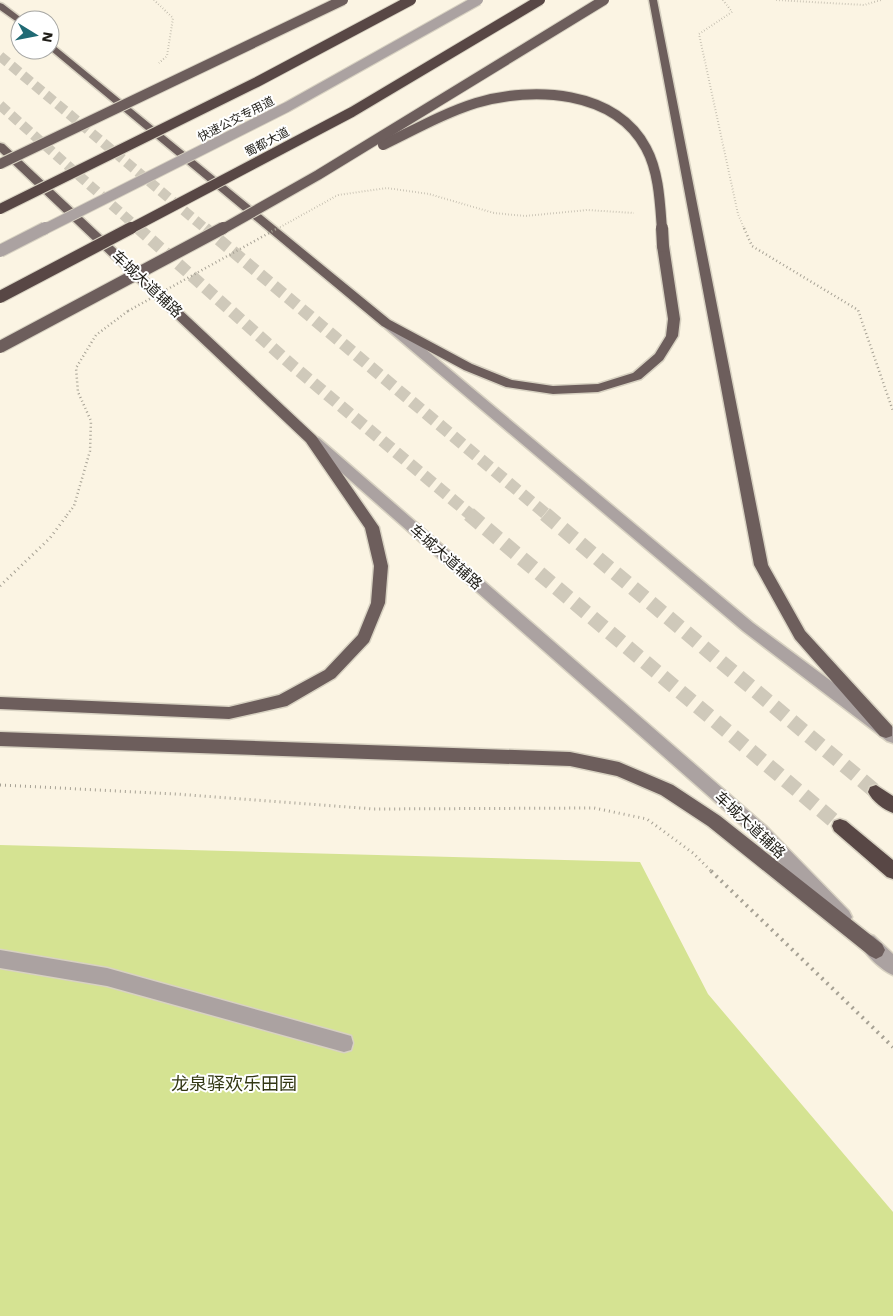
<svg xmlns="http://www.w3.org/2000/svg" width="893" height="1316" viewBox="0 0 893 1316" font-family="'Work Sans','Noto Sans SC',sans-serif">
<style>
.green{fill:#d5e392}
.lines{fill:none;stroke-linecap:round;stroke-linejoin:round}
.highway-tunnel-far2{stroke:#cfc9ba;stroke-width:10;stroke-dasharray:10 5;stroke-linecap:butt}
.highway-tunnel-far1{stroke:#cfc9ba;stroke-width:12;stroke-dasharray:12 6;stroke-linecap:butt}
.highway-tunnel{stroke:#cfc9ba;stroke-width:15;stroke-dasharray:15 8;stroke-linecap:butt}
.minor-casing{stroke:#d8d2c2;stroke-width:3}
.major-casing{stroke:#d8d2c2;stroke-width:3}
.highway-casing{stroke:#d8d2c2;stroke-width:3}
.path-far3{stroke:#a6a194;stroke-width:2;stroke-dasharray:0.5 2.5;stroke-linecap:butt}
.path-far2{stroke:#a6a194;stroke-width:2.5;stroke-dasharray:1 3;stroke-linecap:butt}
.path-far1{stroke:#a6a194;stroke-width:3;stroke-dasharray:1 4;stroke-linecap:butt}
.path{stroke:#a6a194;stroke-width:4;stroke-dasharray:2 5;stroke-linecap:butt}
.minor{fill:#aba2a1;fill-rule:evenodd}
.major{fill:#6d5e5c;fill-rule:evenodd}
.highway{fill:#584745;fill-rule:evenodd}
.minor-bridge-far1-casing{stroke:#d8d2c2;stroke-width:12;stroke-linecap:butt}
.minor-bridge-casing{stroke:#d8d2c2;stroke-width:14;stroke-linecap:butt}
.major-bridge-far1-casing{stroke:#d8d2c2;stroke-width:12;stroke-linecap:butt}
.major-bridge-casing{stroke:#d8d2c2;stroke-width:14;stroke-linecap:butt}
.highway-bridge-far1-casing{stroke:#d8d2c2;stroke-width:12;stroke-linecap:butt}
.highway-bridge-casing{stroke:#d8d2c2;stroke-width:14;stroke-linecap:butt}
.path-bridge-far1{stroke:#a6a194;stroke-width:2;stroke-dasharray:0.5 2.5;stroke-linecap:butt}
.path-bridge{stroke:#a6a194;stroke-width:2.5;stroke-dasharray:1 3;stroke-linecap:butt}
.minor-bridge-far1{stroke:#aba2a1;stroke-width:10}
.minor-bridge{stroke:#aba2a1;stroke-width:12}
.major-bridge-far1{stroke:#6d5e5c;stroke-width:10}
.major-bridge{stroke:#6d5e5c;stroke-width:12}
.highway-bridge-far1{stroke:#584745;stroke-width:10}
.highway-bridge{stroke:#584745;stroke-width:12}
.labels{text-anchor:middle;stroke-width:4;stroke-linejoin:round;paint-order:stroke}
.far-street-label{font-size:12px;fill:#1f1d17;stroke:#fff}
.street-label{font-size:15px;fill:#1f1d17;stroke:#fff}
.near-park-label{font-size:18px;fill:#333814;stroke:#fff}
</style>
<rect width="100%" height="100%" fill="#fbf4e3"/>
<polygon class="green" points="0,845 640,862 708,994 893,1212 893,1316 0,1316"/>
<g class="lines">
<g class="highway-tunnel-far2">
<polyline points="0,56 207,230"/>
<polyline points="0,105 140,230"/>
</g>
<g class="highway-tunnel-far1">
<polyline points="138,228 293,366 471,515"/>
<polyline points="205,228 547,515"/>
</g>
<g class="highway-tunnel">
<polyline points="469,514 840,826"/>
<polyline points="545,514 876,792"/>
</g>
<g class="minor-casing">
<g id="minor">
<polygon points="389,321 393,322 753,623 893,727 893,743 887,741 743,631 385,328 383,325 385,322"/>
<polygon points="314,436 319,438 767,827 849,911 852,917 849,923 843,925 837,923 755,837 309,444 308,441 309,438"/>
<path d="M 868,934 L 874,936 L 893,954 L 893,975 C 881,970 864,954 859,942 L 862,936 Z"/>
<polygon points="0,950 107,968 344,1034 351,1036 353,1043 351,1050 344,1052 107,986 0,968"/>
</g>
</g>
<g class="major-casing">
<g id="major">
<polygon points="649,0 657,0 768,565 805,631 892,726 892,736 886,738 880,736 795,639 754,565"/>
<polygon points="0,3 3,4 24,20 20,20 20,23 17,22 0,10"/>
<polygon points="50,42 390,320 472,364 512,380 553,386 598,384 633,373 655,354 666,336 668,319 657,246 663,243 669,246 680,319 678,336 663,360 641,379 598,392 553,394 506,387 464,370 382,326 50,50"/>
<polygon points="0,143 4,144 316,436 379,527 388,566 385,603 369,642 335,678 287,706 229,719 0,709 0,697 229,707 279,695 325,670 358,635 371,603 374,566 365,528 306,442 0,152"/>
<polygon points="0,732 570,752 619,762 673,785 720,816 882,944 885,950 882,956 876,959 870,956 708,826 661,795 617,776 570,766 0,746"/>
</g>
</g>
<g class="highway-casing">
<g id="highway">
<path d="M 876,785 L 893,796 L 893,813 C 884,810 872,801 868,792 L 870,787 Z"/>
<polygon points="840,819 846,821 893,860 893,879 887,877 834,831 832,826 834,821"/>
</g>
</g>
<g class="path-far3">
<polyline points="154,0 173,18 167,56 159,63"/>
<polyline points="723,0 732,12 699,34 738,214 745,230"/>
<polyline points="776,0 864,5 881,0"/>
<polyline points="338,195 387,188 429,194 494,213 525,216 587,210 634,213"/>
</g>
<g class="path-far2">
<polyline points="744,228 752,246 858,310 893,411"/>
<polyline points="67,515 74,506 90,451 91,421 78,392 76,368 96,335 128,311"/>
</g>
<g class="path-far1">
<polyline points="0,586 50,538 68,514"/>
<polyline points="0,785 176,794 374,809 594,808 647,819 693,853 712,872"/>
</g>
<polyline class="path" points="711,871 893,1047"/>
<use href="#minor" class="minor"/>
<use href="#major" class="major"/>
<use href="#highway" class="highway"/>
<g class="minor-bridge-far1-casing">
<polyline id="minor-bridge-far1" points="43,230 287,107 478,0"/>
</g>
<g class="minor-bridge-casing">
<polyline id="minor-bridge" points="0,251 45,228"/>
</g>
<g class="major-bridge-far1-casing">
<g id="major-bridge-far1">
<path d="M 383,145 C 414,130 444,113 476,103 C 533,86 615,90 646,148 C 659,172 660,203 662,230"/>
<polyline points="0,164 343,0"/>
<polyline points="221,230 318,175 604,0"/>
</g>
</g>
<g class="major-bridge-casing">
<g id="major-bridge">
<polyline points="662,228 663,246"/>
<polyline points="0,347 223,228"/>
</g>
</g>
<g class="highway-bridge-far1-casing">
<g id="highway-bridge-far1">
<polyline points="0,209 257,82 411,0"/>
<polyline points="128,230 352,112 540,0"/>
</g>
</g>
<g class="highway-bridge-casing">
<polyline id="highway-bridge" points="0,297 131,228"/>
</g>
<polyline class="path-bridge-far1" points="275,230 338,195"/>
<polyline class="path-bridge" points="128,311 278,228"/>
<use href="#minor-bridge-far1" class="minor-bridge-far1"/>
<use href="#minor-bridge" class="minor-bridge"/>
<use href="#major-bridge-far1" class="major-bridge-far1"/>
<use href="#major-bridge" class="major-bridge"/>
<use href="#highway-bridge-far1" class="highway-bridge-far1"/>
<use href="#highway-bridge" class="highway-bridge"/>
</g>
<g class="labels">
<g class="far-street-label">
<text transform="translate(236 119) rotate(-27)" y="4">快速公交专用道</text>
<text transform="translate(267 142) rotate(-28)" y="4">蜀都大道</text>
</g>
<g class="street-label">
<text transform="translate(147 284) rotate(43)" y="5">车城大道辅路</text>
<text transform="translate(446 557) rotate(41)" y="5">车城大道辅路</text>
<text transform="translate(750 825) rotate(43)" y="5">车城大道辅路</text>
</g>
<g class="near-park-label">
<text x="234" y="1090">龙泉驿欢乐田园</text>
</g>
</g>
<g transform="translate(35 35) rotate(100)"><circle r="24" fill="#ffffff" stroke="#a5a5a2"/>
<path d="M0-4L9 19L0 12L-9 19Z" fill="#206a74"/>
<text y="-8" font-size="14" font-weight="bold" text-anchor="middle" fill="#1f1d17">N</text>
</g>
</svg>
